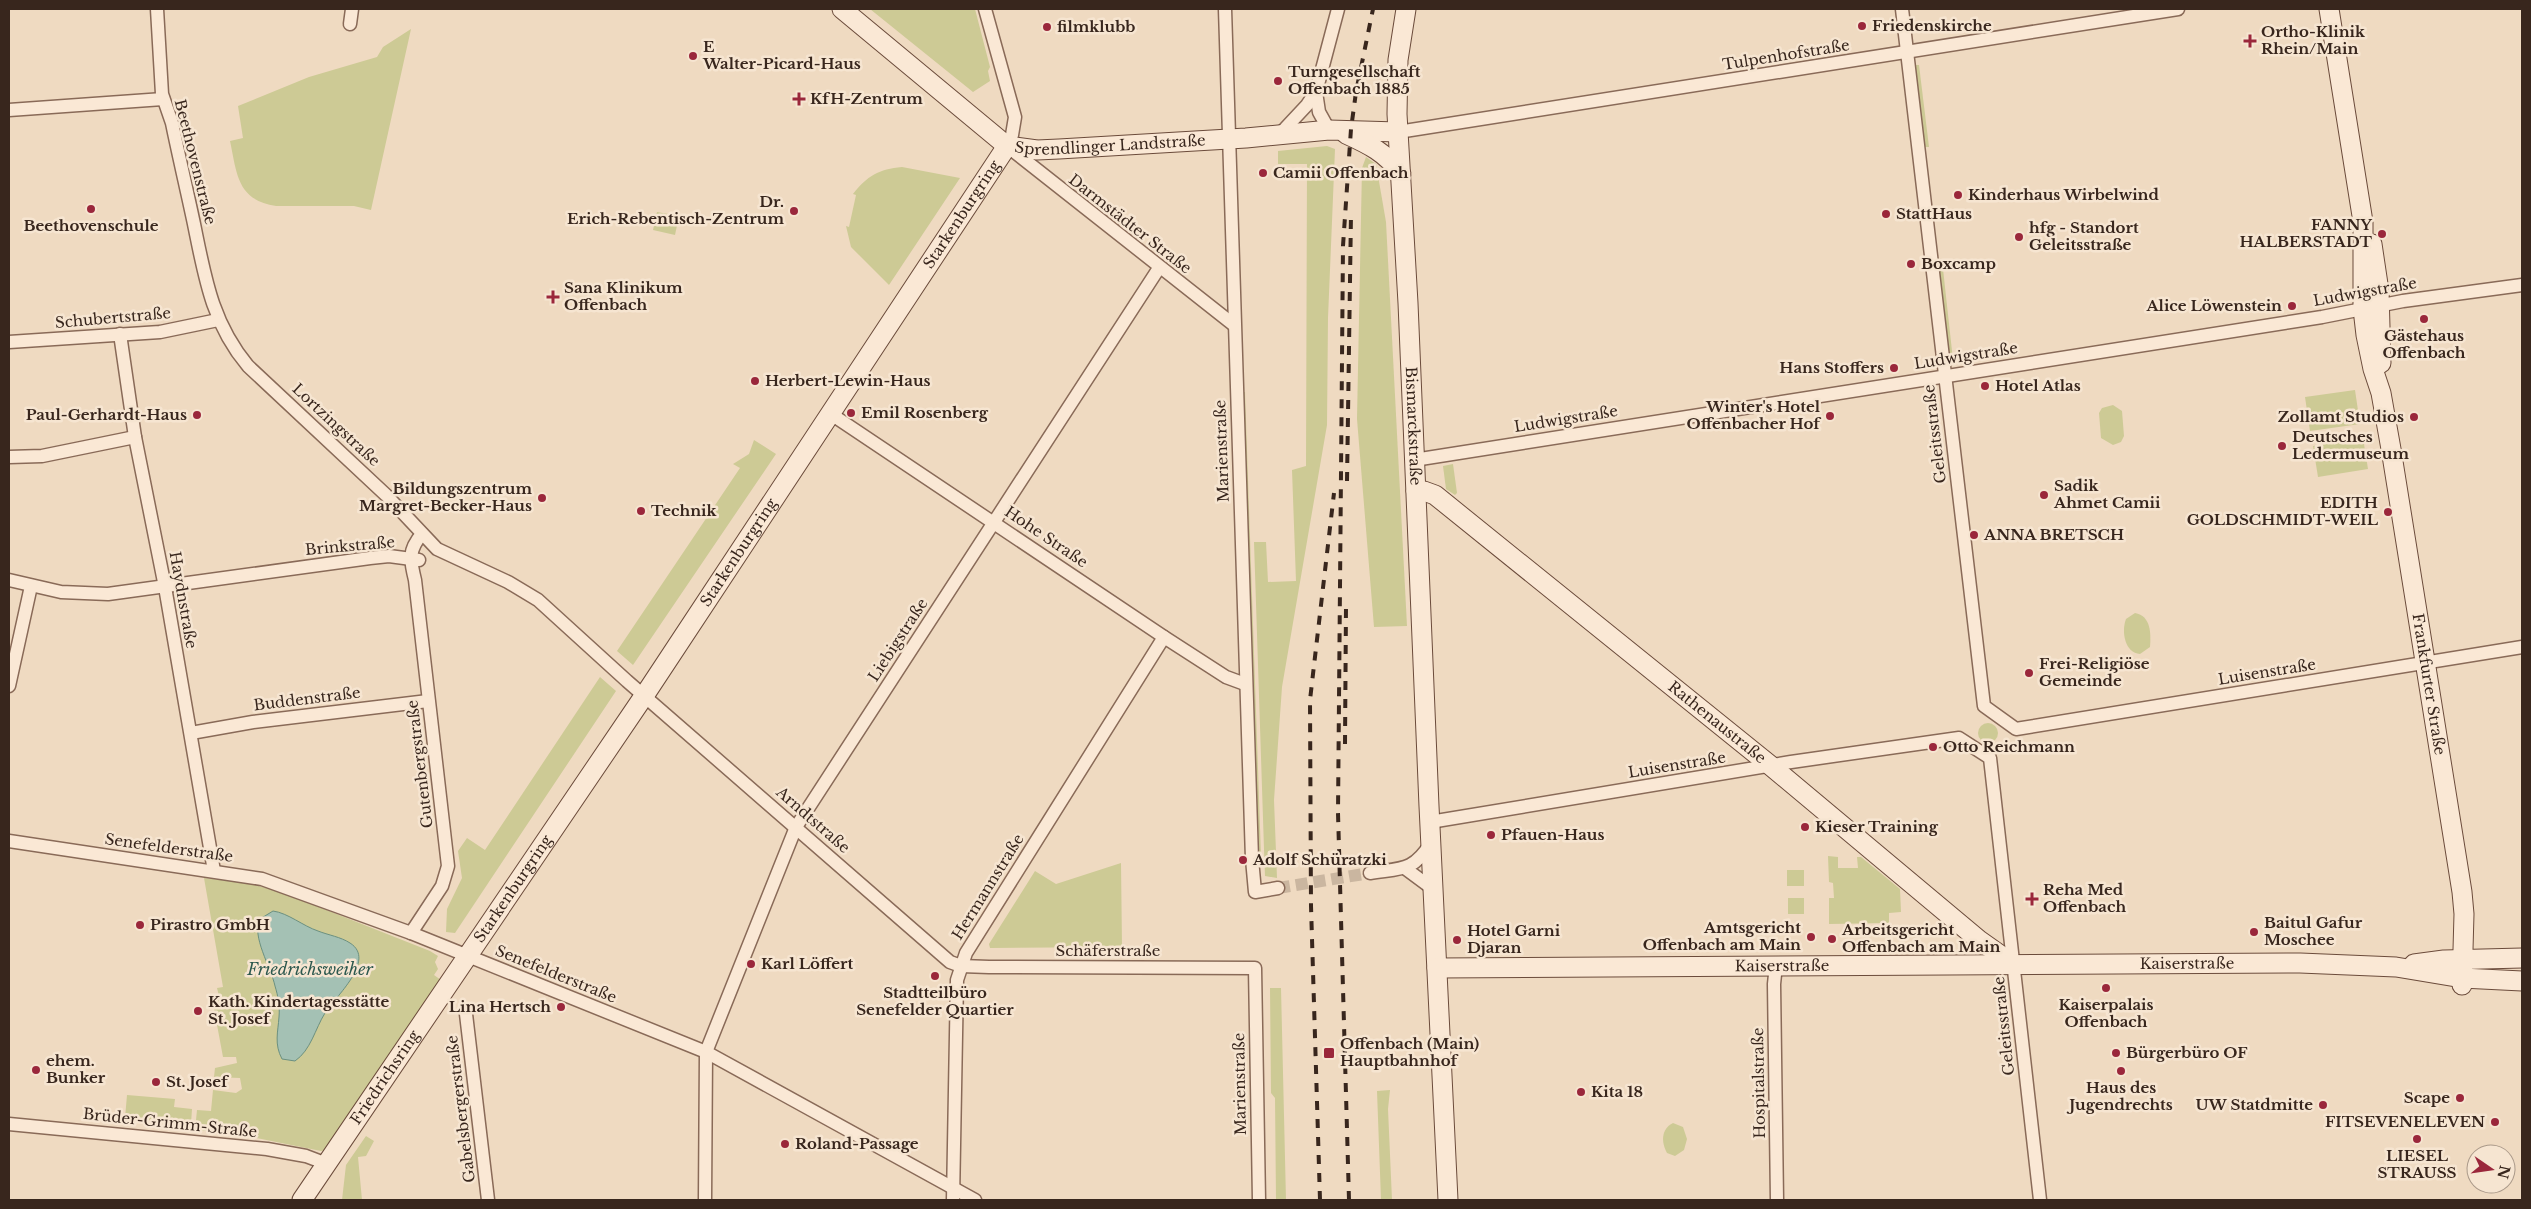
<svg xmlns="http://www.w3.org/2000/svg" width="2531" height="1209" viewBox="0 0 2531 1209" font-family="'Libre Baskerville',serif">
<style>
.green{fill:#cdca95}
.water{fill:#a4c1b4;stroke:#6b9080}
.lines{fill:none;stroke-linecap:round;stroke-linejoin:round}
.street-tunnel{stroke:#cab6a0;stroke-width:12;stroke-dasharray:12 6;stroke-linecap:butt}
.street-casing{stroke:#896a58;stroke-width:15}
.secondary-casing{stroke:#6b4b3b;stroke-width:21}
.street{stroke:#fae8d5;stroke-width:12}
.secondary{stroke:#fae8d5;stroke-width:19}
.rail{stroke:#38261d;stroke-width:4;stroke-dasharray:9 9;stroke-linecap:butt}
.poi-dot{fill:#9a273b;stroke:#f6e5d1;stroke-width:2}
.labels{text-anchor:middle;stroke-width:5;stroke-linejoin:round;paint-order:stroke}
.poi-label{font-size:15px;font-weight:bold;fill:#38261d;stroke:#f6e5d1;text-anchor:start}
.street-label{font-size:15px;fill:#38261d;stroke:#f6e5d1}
.water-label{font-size:16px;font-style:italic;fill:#2c584e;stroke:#f6e5d1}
</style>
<rect width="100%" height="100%" fill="#efdac1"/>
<g class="green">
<polygon points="870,9 975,9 990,67 988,71 990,81 973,92"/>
<path d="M 411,29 L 371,210 L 354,206 L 276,206 C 237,200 237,174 230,141 L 243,138 L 238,106 L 309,77 L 377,57 L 383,47 Z"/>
<polygon points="1915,65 1919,65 1929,147 1924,147"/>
<polygon points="1327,146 1335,149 1328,318 1327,425 1282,687 1274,800 1277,878 1265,876 1264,849 1254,542 1266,542 1268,582 1296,581 1292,470 1306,466 1307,164 1278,164 1278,151"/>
<polygon points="1366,157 1376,164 1386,222 1407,626 1374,627 1357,419 1362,168"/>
<path d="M 902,167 L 960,178 L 889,285 L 851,247 L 846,226 L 849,227 L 856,195 L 853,194 C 867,176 879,169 902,167 Z"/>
<polygon points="657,212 679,216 675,235 653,230"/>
<polygon points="1943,269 1953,360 1949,361 1938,270"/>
<polygon points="2355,390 2360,424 2310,431 2305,397"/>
<polygon points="1243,392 1245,392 1261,856 1258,857"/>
<polygon points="2113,405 2122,411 2124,436 2121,442 2113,445 2101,438 2099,413 2102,408"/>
<polygon points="2363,438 2368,469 2318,477 2313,446"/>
<polygon points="754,440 776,454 633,665 617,651 740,468 733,464 749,454"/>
<polygon points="1453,464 1457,493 1455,495 1446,489 1443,466"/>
<path d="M 2135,613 C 2151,616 2151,633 2150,647 L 2140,654 C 2125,653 2121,632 2126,619 Z"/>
<polygon points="600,677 616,691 455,933 446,932 447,909 462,878 458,851 467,838 485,850"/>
<circle cx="1988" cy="733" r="10"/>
<polygon points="1828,856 1838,857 1838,868 1858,868 1857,857 1861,857 1900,889 1901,912 1889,913 1889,923 1829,924 1829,898 1834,898 1833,883 1829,882"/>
<polygon points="1121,863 1122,947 990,948 989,944 1035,871 1056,884"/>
<rect x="1787" y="870" width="17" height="16"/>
<polygon points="204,878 248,883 281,892 430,951 438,956 435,962 438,969 434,975 441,980 327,1150 321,1151 236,1134 195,1130 197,1110 211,1111 213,1090 236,1093 242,1089 240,1078 214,1077 215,1068 237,1063 236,1057 223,1057 212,998 219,996 217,988 223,987"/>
<rect x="1788" y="898" width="16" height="16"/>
<polygon points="1270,988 1281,988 1286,1200 1276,1200 1275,1098 1271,1093"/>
<polygon points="1390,1090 1388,1109 1392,1200 1381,1200 1377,1091"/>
<polygon points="127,1095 175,1099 174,1107 192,1109 191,1124 125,1118"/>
<path d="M 1673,1123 L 1683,1127 L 1687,1139 L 1684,1150 L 1675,1156 L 1667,1153 C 1661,1142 1661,1129 1673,1123 Z"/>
<polygon points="366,1136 374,1141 366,1156 358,1157 362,1200 342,1200 346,1165"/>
</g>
<path class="water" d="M 273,911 C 288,913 303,926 318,931 C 328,935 341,937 350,943 C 377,960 335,997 325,1013 C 315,1029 311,1050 295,1061 L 282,1059 C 274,1044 278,1032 279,1017 C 280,1006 278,996 275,986 C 271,967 251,936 260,919 Z"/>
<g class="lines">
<polyline class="street-tunnel" points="1278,888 1370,873"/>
<g class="street-casing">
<g id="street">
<path d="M 157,9 L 162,94 L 172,123 C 179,157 187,191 194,224 C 205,278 212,323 248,366 L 386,495 L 437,549 L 508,582 L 538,600 L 627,681 L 950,962 L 961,966 L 989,967 L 1255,968 L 1259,1200"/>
<polyline points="985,9 1015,117 1012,135 1007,146 1234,325"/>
<polyline points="1225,9 1252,859 1255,892 1278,888"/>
<polyline points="1902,9 1984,706 2016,729 2522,647"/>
<polyline points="350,24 352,9"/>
<polyline points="1316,92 1319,112 1329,130"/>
<polyline points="9,110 163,99"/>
<polyline points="1398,132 2178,9"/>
<polyline points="1278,136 1307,105 1316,92 1338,9"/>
<polyline points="120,334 135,437 165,587 214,871"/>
<polyline points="9,342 160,332 218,320"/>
<polyline points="831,414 1164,637 1226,677 1245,684"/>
<polyline points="9,457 42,456 135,437"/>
<polyline points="1414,460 2322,317 2403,301 2522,285"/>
<polyline points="9,580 61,592 108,594 370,558 389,556 419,560"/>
<polyline points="9,686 31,586"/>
<polyline points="191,733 253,722 428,701"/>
<polyline points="1430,822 1791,762 1959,738 1990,758 2040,1200"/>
<polyline points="9,841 262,879 411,933 706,1052 975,1200"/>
<polyline points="1406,869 1433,889"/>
<path d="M 1370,873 C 1401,868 1413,872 1431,843"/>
<path d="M 411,933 L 442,886 L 448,866 L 415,580 C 410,560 408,550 422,534"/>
<polyline points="1776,965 1774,984 1777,1200"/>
<polyline points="466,1014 488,1200"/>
<polyline points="9,1124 267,1149 306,1156 327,1164"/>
<polyline points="705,1200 706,1052 796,827 1159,268"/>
<polyline points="953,1200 957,980 966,953 1164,637"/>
</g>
</g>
<g class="secondary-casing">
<g id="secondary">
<path id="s1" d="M 842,9 L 1007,146 L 1037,150 L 1059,149 L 1246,138 L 1329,130 L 1398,132"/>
<path id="s2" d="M 1406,9 L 1398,60 L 1397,114 L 1408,303 L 1429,806 L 1448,1200"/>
<path id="s3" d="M 2329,9 L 2363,222 L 2363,309 L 2366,335 L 2373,369 L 2381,393 L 2391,449 L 2462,892 L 2464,914 L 2462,985"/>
<path d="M 1346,134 C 1368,144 1387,153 1401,174"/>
<polyline points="2372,244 2379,291 2381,363"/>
<path id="s4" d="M 1416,491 L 1424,491 L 1435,495 L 1771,766 L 1979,940 L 2013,964"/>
<polyline points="2414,964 2444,960 2522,958"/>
<path id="s5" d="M 1437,968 L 2300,963 L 2396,967 L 2462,978 L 2522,981"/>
<path id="s6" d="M 302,1200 L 644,696 L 1007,146"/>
</g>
</g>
<use href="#street" class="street"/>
<use href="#secondary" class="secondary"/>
<g class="rail">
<polyline points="1347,481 1351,214"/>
<polyline points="1345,744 1346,606"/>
<polyline points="1320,1200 1311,906 1310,700 1334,493"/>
<polyline points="1349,1200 1338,813 1343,246 1351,129 1356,92 1373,9"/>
</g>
</g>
<g class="poi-dot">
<circle cx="1862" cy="26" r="5"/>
<circle cx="1047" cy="27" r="5"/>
<path d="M2247.5 33.5h5v5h5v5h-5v5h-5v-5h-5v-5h5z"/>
<circle cx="693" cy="56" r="5"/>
<circle cx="1278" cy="81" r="5"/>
<path d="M796.5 91.5h5v5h5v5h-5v5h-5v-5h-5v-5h5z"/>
<circle cx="1263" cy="173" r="5"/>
<circle cx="1958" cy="195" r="5"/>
<circle cx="91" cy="209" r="5"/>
<circle cx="794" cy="211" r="5"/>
<circle cx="1886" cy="214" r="5"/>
<circle cx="2382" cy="234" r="5"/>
<circle cx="2019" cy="237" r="5"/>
<circle cx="1911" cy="264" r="5"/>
<path d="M550.5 289.5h5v5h5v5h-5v5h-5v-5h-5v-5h5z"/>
<circle cx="2292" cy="306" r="5"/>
<circle cx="2424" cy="319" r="5"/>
<circle cx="1894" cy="368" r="5"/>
<circle cx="755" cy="381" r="5"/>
<circle cx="1985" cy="386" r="5"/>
<circle cx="851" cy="413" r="5"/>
<circle cx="197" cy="415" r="5"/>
<circle cx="1830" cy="416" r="5"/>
<circle cx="2414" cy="417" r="5"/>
<circle cx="2282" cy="446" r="5"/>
<circle cx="2044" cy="495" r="5"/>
<circle cx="542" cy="498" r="5"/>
<circle cx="641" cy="511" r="5"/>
<circle cx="2388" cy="512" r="5"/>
<circle cx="1974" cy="535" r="5"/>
<circle cx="2029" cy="673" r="5"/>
<circle cx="1933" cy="747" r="5"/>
<circle cx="1805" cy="827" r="5"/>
<circle cx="1491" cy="835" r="5"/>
<circle cx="1243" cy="860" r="5"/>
<path d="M2029.5 891.5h5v5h5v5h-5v5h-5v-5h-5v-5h5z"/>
<circle cx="140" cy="925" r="5"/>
<circle cx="2254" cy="932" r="5"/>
<circle cx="1811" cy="937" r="5"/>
<circle cx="1832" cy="939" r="5"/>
<circle cx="1457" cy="940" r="5"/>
<circle cx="751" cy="964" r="5"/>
<circle cx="935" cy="976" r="5"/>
<circle cx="2106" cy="988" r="5"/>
<circle cx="561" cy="1007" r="5"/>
<circle cx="198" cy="1011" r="5"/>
<rect x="1323" y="1047" width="12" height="12" rx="2.5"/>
<circle cx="2116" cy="1053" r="5"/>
<circle cx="36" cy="1070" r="5"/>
<circle cx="2121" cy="1071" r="5"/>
<circle cx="156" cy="1082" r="5"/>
<circle cx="1581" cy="1092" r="5"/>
<circle cx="2460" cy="1098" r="5"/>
<circle cx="2323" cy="1105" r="5"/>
<circle cx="2495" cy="1122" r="5"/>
<circle cx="2417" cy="1139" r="5"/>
<circle cx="785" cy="1144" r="5"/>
</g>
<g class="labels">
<g class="poi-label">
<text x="1872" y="31">Friedenskirche</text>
<text x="1057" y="32">filmklubb</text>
<text x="2261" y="37">Ortho-Klinik<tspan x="2261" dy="17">Rhein/Main</tspan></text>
<text x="703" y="52">E<tspan x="703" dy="17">Walter-Picard-Haus</tspan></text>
<text x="1288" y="77">Turngesellschaft<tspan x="1288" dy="17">Offenbach 1885</tspan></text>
<text x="810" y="104">KfH-Zentrum</text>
<text x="1273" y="178">Camii Offenbach</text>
<text x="1968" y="200">Kinderhaus Wirbelwind</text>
<text x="784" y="207" text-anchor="end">Dr.<tspan x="784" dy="17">Erich-Rebentisch-Zentrum</tspan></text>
<text x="1896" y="219">StattHaus</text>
<text x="2372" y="230" text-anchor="end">FANNY<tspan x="2372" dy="17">HALBERSTADT</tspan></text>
<text x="91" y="231" text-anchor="middle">Beethovenschule</text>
<text x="2029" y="233">hfg - Standort<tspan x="2029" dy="17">Geleitsstraße</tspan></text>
<text x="1921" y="269">Boxcamp</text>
<text x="564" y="293">Sana Klinikum<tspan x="564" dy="17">Offenbach</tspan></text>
<text x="2282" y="311" text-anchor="end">Alice Löwenstein</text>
<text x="2424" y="341" text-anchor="middle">Gästehaus<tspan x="2424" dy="17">Offenbach</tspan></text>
<text x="1884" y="373" text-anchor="end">Hans Stoffers</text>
<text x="765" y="386">Herbert-Lewin-Haus</text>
<text x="1995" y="391">Hotel Atlas</text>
<text x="1820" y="412" text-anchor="end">Winter's Hotel<tspan x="1820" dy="17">Offenbacher Hof</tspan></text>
<text x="861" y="418">Emil Rosenberg</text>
<text x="187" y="420" text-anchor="end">Paul-Gerhardt-Haus</text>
<text x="2404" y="422" text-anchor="end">Zollamt Studios</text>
<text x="2292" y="442">Deutsches<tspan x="2292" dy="17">Ledermuseum</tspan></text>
<text x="2054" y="491">Sadik<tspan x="2054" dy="17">Ahmet Camii</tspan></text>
<text x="532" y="494" text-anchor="end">Bildungszentrum<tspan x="532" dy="17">Margret-Becker-Haus</tspan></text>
<text x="2378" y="508" text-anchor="end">EDITH<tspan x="2378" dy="17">GOLDSCHMIDT-WEIL</tspan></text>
<text x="651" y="516">Technik</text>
<text x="1984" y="540">ANNA BRETSCH</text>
<text x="2039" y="669">Frei-Religiöse<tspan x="2039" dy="17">Gemeinde</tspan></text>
<text x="1943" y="752">Otto Reichmann</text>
<text x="1815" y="832">Kieser Training</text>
<text x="1501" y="840">Pfauen-Haus</text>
<text x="1253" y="865">Adolf Schüratzki</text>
<text x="2043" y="895">Reha Med<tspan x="2043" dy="17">Offenbach</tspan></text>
<text x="2264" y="928">Baitul Gafur<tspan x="2264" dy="17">Moschee</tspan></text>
<text x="150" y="930">Pirastro GmbH</text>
<text x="1801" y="933" text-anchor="end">Amtsgericht<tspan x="1801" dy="17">Offenbach am Main</tspan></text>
<text x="1842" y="935">Arbeitsgericht<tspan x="1842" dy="17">Offenbach am Main</tspan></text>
<text x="1467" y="936">Hotel Garni<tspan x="1467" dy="17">Djaran</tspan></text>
<text x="761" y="969">Karl Löffert</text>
<text x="935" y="998" text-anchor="middle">Stadtteilbüro<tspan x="935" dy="17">Senefelder Quartier</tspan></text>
<text x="208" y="1007">Kath. Kindertagesstätte<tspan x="208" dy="17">St. Josef</tspan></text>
<text x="2106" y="1010" text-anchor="middle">Kaiserpalais<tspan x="2106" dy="17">Offenbach</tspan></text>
<text x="551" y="1012" text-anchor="end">Lina Hertsch</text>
<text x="1340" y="1049">Offenbach (Main)<tspan x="1340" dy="17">Hauptbahnhof</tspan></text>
<text x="2126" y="1058">Bürgerbüro OF</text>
<text x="46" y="1066">ehem.<tspan x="46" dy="17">Bunker</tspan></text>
<text x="166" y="1087">St. Josef</text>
<text x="2121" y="1093" text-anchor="middle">Haus des<tspan x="2121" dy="17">Jugendrechts</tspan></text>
<text x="1591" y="1097">Kita 18</text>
<text x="2450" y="1103" text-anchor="end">Scape</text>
<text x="2313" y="1110" text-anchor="end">UW Statdmitte</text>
<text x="2485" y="1127" text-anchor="end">FITSEVENELEVEN</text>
<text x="795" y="1149">Roland-Passage</text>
<text x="2417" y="1161" text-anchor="middle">LIESEL<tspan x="2417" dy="17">STRAUSS</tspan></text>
</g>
<g class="street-label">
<text transform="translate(1786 55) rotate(-9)" y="5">Tulpenhofstraße</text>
<text dy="5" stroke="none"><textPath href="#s1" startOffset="318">Sprendlinger Landstraße</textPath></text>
<text transform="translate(195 162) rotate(76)" y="5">Beethovenstraße</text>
<text dy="5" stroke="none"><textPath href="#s6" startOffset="1186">Starkenburgring</textPath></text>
<text transform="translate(1130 224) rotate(38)" y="5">Darmstädter Straße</text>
<text transform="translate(2365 292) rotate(-10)" y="5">Ludwigstraße</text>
<text transform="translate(113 318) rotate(-5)" y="5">Schubertstraße</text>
<text transform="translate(1966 356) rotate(-9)" y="5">Ludwigstraße</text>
<text transform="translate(1566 419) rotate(-9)" y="5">Ludwigstraße</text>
<text transform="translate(336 425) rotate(43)" y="5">Lortzingstraße</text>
<text dy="5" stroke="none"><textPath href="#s2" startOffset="418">Bismarckstraße</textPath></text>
<text transform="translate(1935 434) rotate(-97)" y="5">Geleitsstraße</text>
<text transform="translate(1222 451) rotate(-92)" y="5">Marienstraße</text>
<text transform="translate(1046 537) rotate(34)" y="5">Hohe Straße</text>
<text transform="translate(350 546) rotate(-5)" y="5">Brinkstraße</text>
<text dy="5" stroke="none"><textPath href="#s6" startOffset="781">Starkenburgring</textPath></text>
<text transform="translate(183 600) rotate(80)" y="5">Haydnstraße</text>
<text transform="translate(898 640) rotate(-57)" y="5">Liebigstraße</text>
<text transform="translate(2267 672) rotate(-9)" y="5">Luisenstraße</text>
<text dy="5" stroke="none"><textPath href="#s3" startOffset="684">Frankfurter Straße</textPath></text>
<text transform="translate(307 699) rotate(-7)" y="5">Buddenstraße</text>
<text dy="5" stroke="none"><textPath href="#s4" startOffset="382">Rathenaustraße</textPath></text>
<text transform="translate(420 764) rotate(-97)" y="5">Gutenbergstraße</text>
<text transform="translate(1677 765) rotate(-9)" y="5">Luisenstraße</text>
<text transform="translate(813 820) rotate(41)" y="5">Arndtstraße</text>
<text transform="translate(169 848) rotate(8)" y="5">Senefelderstraße</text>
<text transform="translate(988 887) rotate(-58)" y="5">Hermannstraße</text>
<text dy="5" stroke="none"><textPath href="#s6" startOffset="376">Starkenburgring</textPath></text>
<text x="1108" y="956">Schäferstraße</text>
<text dy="5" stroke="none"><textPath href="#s5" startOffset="750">Kaiserstraße</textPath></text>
<text dy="5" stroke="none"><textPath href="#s5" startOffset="345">Kaiserstraße</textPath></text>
<text transform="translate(556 974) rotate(22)" y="5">Senefelderstraße</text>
<text transform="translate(2004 1026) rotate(-96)" y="5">Geleitsstraße</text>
<text dy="5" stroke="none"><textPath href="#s6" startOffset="148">Friedrichsring</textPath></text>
<text transform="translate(1759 1083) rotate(-91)" y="5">Hospitalstraße</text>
<text transform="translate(1240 1084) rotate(-91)" y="5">Marienstraße</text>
<text transform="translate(461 1109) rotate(-97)" y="5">Gabelsbergerstraße</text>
<text transform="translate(170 1123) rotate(6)" y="5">Brüder-Grimm-Straße</text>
</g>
<g class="water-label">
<text x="310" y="975">Friedrichsweiher</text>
</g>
</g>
<rect width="2531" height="1209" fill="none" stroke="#38261d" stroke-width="20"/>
<g transform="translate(2491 1169) rotate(103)"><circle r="24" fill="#f6e5d1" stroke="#aa9989"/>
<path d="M0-4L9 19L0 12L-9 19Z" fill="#9a273b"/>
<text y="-8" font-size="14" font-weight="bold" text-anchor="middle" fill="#38261d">N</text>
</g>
</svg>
